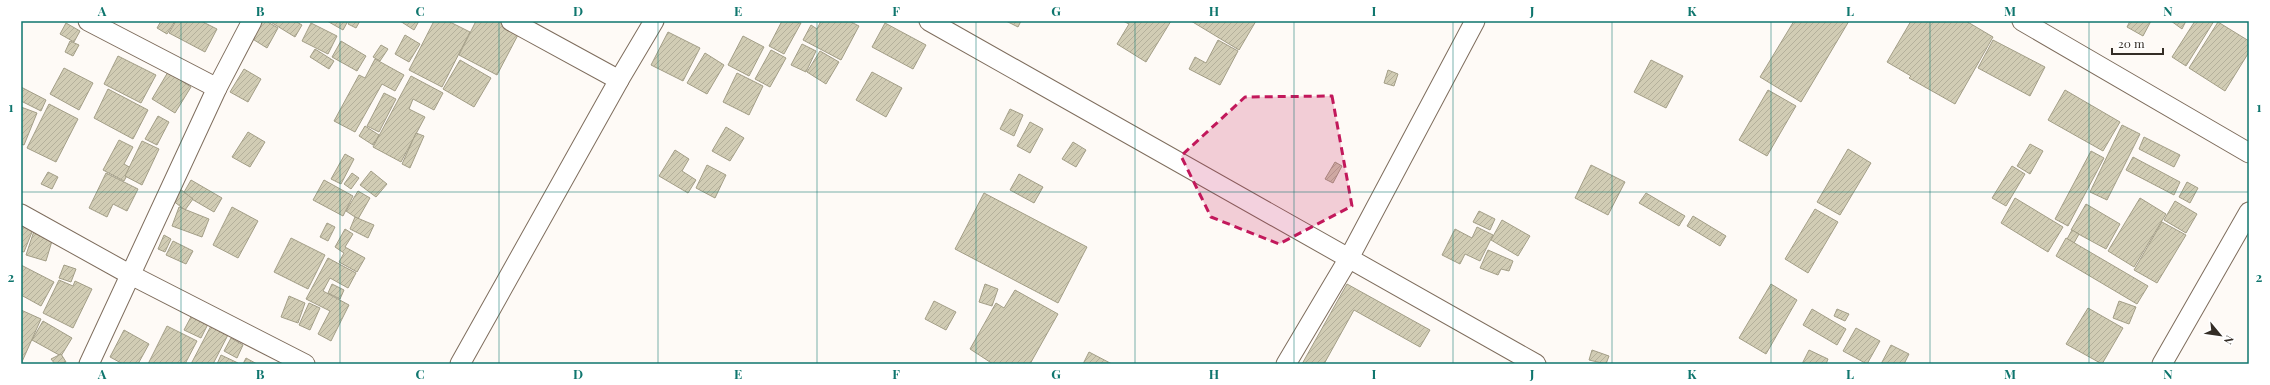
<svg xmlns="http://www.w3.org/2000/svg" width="2270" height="385" viewBox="0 0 2270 385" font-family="'Playfair Display',serif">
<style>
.building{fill:url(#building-hatch);stroke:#a39e87}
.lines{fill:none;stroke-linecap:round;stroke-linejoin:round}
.street-casing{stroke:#7e6d5d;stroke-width:21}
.street{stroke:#fff;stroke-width:19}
.marked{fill:#c2185b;fill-opacity:0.2;stroke:#c2185b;stroke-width:3;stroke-dasharray:8 5;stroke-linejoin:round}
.grid{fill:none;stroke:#0f766e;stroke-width:1;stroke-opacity:0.55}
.neatline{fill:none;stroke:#0f766e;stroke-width:1.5}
.grid-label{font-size:13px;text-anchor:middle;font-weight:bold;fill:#0f766e}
</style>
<defs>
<pattern id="building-hatch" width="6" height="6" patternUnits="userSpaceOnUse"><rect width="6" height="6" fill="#d1ccb4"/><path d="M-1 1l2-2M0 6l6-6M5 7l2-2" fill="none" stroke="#b4b09b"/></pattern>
</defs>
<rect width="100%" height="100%" fill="#fefaf6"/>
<g class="building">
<polygon points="161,21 175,21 167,34 157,28"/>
<polygon points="176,21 201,21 217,29 205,52 169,33"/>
<polygon points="261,21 266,21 278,28 267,48 251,38"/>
<polygon points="269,21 295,21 302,25 295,37"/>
<polygon points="327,21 348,21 343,30"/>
<polygon points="350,21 360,21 356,28 348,24"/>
<polygon points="400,21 419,21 414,30"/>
<polygon points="434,21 448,21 470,32 442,87 409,70"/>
<polygon points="476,21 498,21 519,33 497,75 459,55"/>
<polygon points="782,21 801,23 784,54 769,46"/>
<polygon points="821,21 849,21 859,26 841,60 803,40 811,25 817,29"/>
<polygon points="1006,21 1021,21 1018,27"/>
<polygon points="1123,21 1171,21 1146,62 1117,44 1129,24"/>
<polygon points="1191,21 1256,21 1239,50"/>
<polygon points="1794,21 1849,21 1801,102 1760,77"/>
<polygon points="1911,21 1966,21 1993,37 1955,104 1909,78 1911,76 1887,62"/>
<polygon points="2130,21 2151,21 2143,36 2127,27"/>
<polygon points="2171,21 2186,21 2182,29"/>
<polygon points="2195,21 2214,21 2186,66 2172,57"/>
<polygon points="2218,22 2249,41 2249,52 2225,91 2189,68"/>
<polygon points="66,23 80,31 74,42 60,34"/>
<polygon points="311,23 337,36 328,54 302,41"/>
<polygon points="885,23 926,45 913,69 872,47"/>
<polygon points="668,32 700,48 683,81 651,65"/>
<polygon points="405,35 420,44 409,62 395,54"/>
<polygon points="743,36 764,47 749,76 728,65"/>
<polygon points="1218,40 1238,51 1220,85 1189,69 1195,57 1206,63"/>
<polygon points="1993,40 2045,67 2030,96 1978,68"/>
<polygon points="70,41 79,45 73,56 65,52"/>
<polygon points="341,41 366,56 357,71 332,57"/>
<polygon points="802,44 816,51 806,72 791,65"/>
<polygon points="381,45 388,49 380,61 373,57"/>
<polygon points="315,49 334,61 329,69 310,57"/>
<polygon points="771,50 786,58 770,87 755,79"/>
<polygon points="820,51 839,62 826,84 807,72"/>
<polygon points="705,53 724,65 707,94 687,83"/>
<polygon points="118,56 156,75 141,103 104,84"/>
<polygon points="375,59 404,75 395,91 382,84 355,132 334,121 359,75 365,78"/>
<polygon points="460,60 491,78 474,107 443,89"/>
<polygon points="1651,60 1683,76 1666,108 1634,92"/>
<polygon points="64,68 93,83 79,110 50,94"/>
<polygon points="244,69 261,79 248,102 230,92"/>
<polygon points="1388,70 1398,74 1394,86 1384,83"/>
<polygon points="168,72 191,87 175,113 152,99"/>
<polygon points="872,72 902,88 886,117 856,100"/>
<polygon points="737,73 763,86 749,115 723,102"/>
<polygon points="411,76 443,93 434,110 413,99 409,109 425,117 401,162 373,147"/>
<polygon points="21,87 46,100 41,111 21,101"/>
<polygon points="108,89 148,110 133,139 94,118"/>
<polygon points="1768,90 1796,106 1767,156 1739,140"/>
<polygon points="2065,90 2120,122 2103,151 2048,120"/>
<polygon points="384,93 396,99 379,132 367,126"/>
<polygon points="49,104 78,119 56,162 27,148"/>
<polygon points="21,107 37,113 24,145 21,144"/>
<polygon points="1010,109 1023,115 1014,136 1000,129"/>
<polygon points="158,116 169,122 157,145 145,139"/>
<polygon points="1030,122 1043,129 1030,153 1017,146"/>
<polygon points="2122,125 2140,134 2107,200 2090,192"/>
<polygon points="365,126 379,135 373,145 359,136"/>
<polygon points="726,127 744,138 730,161 712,151"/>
<polygon points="248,132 265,142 250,167 232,157"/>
<polygon points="416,133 424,136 410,168 402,164"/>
<polygon points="2144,137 2180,155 2174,167 2139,149"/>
<polygon points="119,140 133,147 124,164 131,168 124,181 103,170"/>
<polygon points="142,141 159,149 142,185 125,176"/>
<polygon points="1073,142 1086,150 1076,167 1062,159"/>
<polygon points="2030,144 2043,151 2030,174 2017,166"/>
<polygon points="1848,149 1871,163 1840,215 1817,202"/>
<polygon points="675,150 689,159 682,171 696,180 688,193 659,176"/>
<polygon points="2091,151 2104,158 2068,226 2055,219"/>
<polygon points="345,154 354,159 341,184 331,179"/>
<polygon points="2133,157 2180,182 2174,195 2126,170"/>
<polygon points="1335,162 1342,166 1333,183 1325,179"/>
<polygon points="707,165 726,175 715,198 696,188"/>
<polygon points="1591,165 1625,182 1608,215 1575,198"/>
<polygon points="2012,166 2025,174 2006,206 1992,198"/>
<polygon points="371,171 387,184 376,197 360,185"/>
<polygon points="48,172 58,177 52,189 41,184"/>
<polygon points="106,173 138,189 127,211 113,204 107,217 89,208"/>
<polygon points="352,173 359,178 351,189 344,184"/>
<polygon points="1019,174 1043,187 1034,203 1010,190"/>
<polygon points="191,180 222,198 214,212 183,194"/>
<polygon points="324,180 353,196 343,216 313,200"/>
<polygon points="2187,182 2198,188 2190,203 2179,197"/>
<polygon points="180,189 193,199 185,210 172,200"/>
<polygon points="358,191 370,198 358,219 346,211"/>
<polygon points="984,193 1087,247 1058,303 955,249"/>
<polygon points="1646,193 1685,216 1679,226 1639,203"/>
<polygon points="2015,198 2063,227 2048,252 2001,223"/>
<polygon points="2140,198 2166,214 2134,267 2108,251"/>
<polygon points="2175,201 2197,214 2186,233 2164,220"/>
<polygon points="2086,204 2120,224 2106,249 2071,230"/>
<polygon points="179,207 209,219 202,237 172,226"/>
<polygon points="232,207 258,221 238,258 213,245"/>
<polygon points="1815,209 1838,222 1808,273 1785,259"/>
<polygon points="1479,211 1495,219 1490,230 1473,222"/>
<polygon points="21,216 36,222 24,252 21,251"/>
<polygon points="1693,216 1726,236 1720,246 1687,226"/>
<polygon points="355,217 374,225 368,238 350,229"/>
<polygon points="1502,220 1530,236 1518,256 1491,240"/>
<polygon points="2162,222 2186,235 2157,283 2134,270"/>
<polygon points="327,223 335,227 328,241 320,237"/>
<polygon points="36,225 55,231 46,261 26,255"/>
<polygon points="1477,227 1493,235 1480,261 1465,254 1460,264 1442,255 1455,229 1472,238"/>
<polygon points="345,229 353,234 345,247 365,258 357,272 339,262 344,253 335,247"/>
<polygon points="2072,230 2079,234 2074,243 2067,239"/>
<polygon points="164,235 171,239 165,252 158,249"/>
<polygon points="291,238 325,255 308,289 274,272"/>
<polygon points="2066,238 2148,286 2137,304 2056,256"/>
<polygon points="173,241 193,251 186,264 166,255"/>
<polygon points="1488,250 1513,261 1509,271 1501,269 1498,275 1480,268"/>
<polygon points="328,258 356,273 348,288 330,278 323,291 349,305 331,341 318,334 330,311 306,299"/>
<polygon points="21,265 54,282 41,306 21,295"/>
<polygon points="64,265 76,269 71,282 59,278"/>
<polygon points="59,280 73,286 75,281 92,289 73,328 43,313"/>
<polygon points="332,284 344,290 340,299 328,293"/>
<polygon points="985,284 998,289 992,306 979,302"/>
<polygon points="1347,284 1430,330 1420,347 1354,310 1324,364 1302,364"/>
<polygon points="1771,284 1797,300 1766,354 1739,338"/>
<polygon points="1015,290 1058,314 1030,364 993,364 970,349 996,303 1004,308"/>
<polygon points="289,296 305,303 298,323 281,317"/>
<polygon points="934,301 956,312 946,330 925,319"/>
<polygon points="2119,301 2136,307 2129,324 2113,318"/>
<polygon points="309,303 320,308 310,330 299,325"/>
<polygon points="2088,308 2123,328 2102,364 2066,344"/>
<polygon points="1812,309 1846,329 1837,345 1803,325"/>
<polygon points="1837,309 1849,314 1845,321 1834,316"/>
<polygon points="21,310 41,319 21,364"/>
<polygon points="193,313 209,322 201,338 184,330"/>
<polygon points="43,321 72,338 61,356 32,340"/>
<polygon points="213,322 230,331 213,364 191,364"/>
<polygon points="167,326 197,341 185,364 148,364"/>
<polygon points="1856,328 1880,341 1867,364 1843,351"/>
<polygon points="124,330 149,344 138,364 123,364 110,357"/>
<polygon points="231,338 243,345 237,358 224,351"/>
<polygon points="1891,345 1909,354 1904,364 1881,364"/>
<polygon points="1592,350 1609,356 1606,364 1589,360"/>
<polygon points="1809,350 1828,359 1826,364 1802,364"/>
<polygon points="1089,352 1112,364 1083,364"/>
<polygon points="61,354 66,362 55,364 51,359"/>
<polygon points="221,355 238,363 238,364 217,364"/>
<polygon points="246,358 257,364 243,364"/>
</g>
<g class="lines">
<g class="street-casing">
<g id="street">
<polyline points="88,21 217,88"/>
<polyline points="511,21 619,80"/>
<polyline points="929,21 1536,364"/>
<polyline points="2022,21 2249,153"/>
<polyline points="21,214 129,274 305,364"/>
<polyline points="89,364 217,88 252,21"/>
<polyline points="460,364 619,80 654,21"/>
<polyline points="1286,364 1349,258 1475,21"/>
<polyline points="2162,364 2249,212"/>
</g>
</g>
<use href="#street" class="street"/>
</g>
<path class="marked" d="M 1332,96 L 1352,206 L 1279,244 L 1211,217 L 1181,156 L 1245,97 Z"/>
<path class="grid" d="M 181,21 L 181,364M 340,21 L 340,364M 499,21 L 499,364M 658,21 L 658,364M 817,21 L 817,364M 976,21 L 976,364M 1135,21 L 1135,364M 1294,21 L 1294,364M 1453,21 L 1453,364M 1612,21 L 1612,364M 1771,21 L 1771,364M 1930,21 L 1930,364M 2089,21 L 2089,364M 21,192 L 2249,192"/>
<rect width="2270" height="385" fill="none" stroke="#ffffff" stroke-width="44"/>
<g transform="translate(2220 335) rotate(119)" stroke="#ffffff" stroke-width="3" paint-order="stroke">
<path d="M0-3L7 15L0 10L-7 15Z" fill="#342d26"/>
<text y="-6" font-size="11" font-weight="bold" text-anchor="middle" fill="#342d26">N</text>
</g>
<path d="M2112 48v6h51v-6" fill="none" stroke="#342d26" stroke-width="2"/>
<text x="2118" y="48" font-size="12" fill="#342d26" stroke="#ffffff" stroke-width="3" paint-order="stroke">20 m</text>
<rect x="22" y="22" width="2226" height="341" class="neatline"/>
<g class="grid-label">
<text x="102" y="16">A</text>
<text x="260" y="16">B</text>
<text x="420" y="16">C</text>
<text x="578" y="16">D</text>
<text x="738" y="16">E</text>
<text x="896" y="16">F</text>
<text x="1056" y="16">G</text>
<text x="1214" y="16">H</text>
<text x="1374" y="16">I</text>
<text x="1532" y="16">J</text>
<text x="1692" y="16">K</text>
<text x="1850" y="16">L</text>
<text x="2010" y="16">M</text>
<text x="2168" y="16">N</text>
<text x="11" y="112">1</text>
<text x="2259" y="112">1</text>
<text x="11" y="282">2</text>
<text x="2259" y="282">2</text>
<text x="102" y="379">A</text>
<text x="260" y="379">B</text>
<text x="420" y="379">C</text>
<text x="578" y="379">D</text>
<text x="738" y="379">E</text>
<text x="896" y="379">F</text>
<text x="1056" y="379">G</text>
<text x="1214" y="379">H</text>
<text x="1374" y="379">I</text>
<text x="1532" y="379">J</text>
<text x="1692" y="379">K</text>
<text x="1850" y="379">L</text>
<text x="2010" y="379">M</text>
<text x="2168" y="379">N</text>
</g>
</svg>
